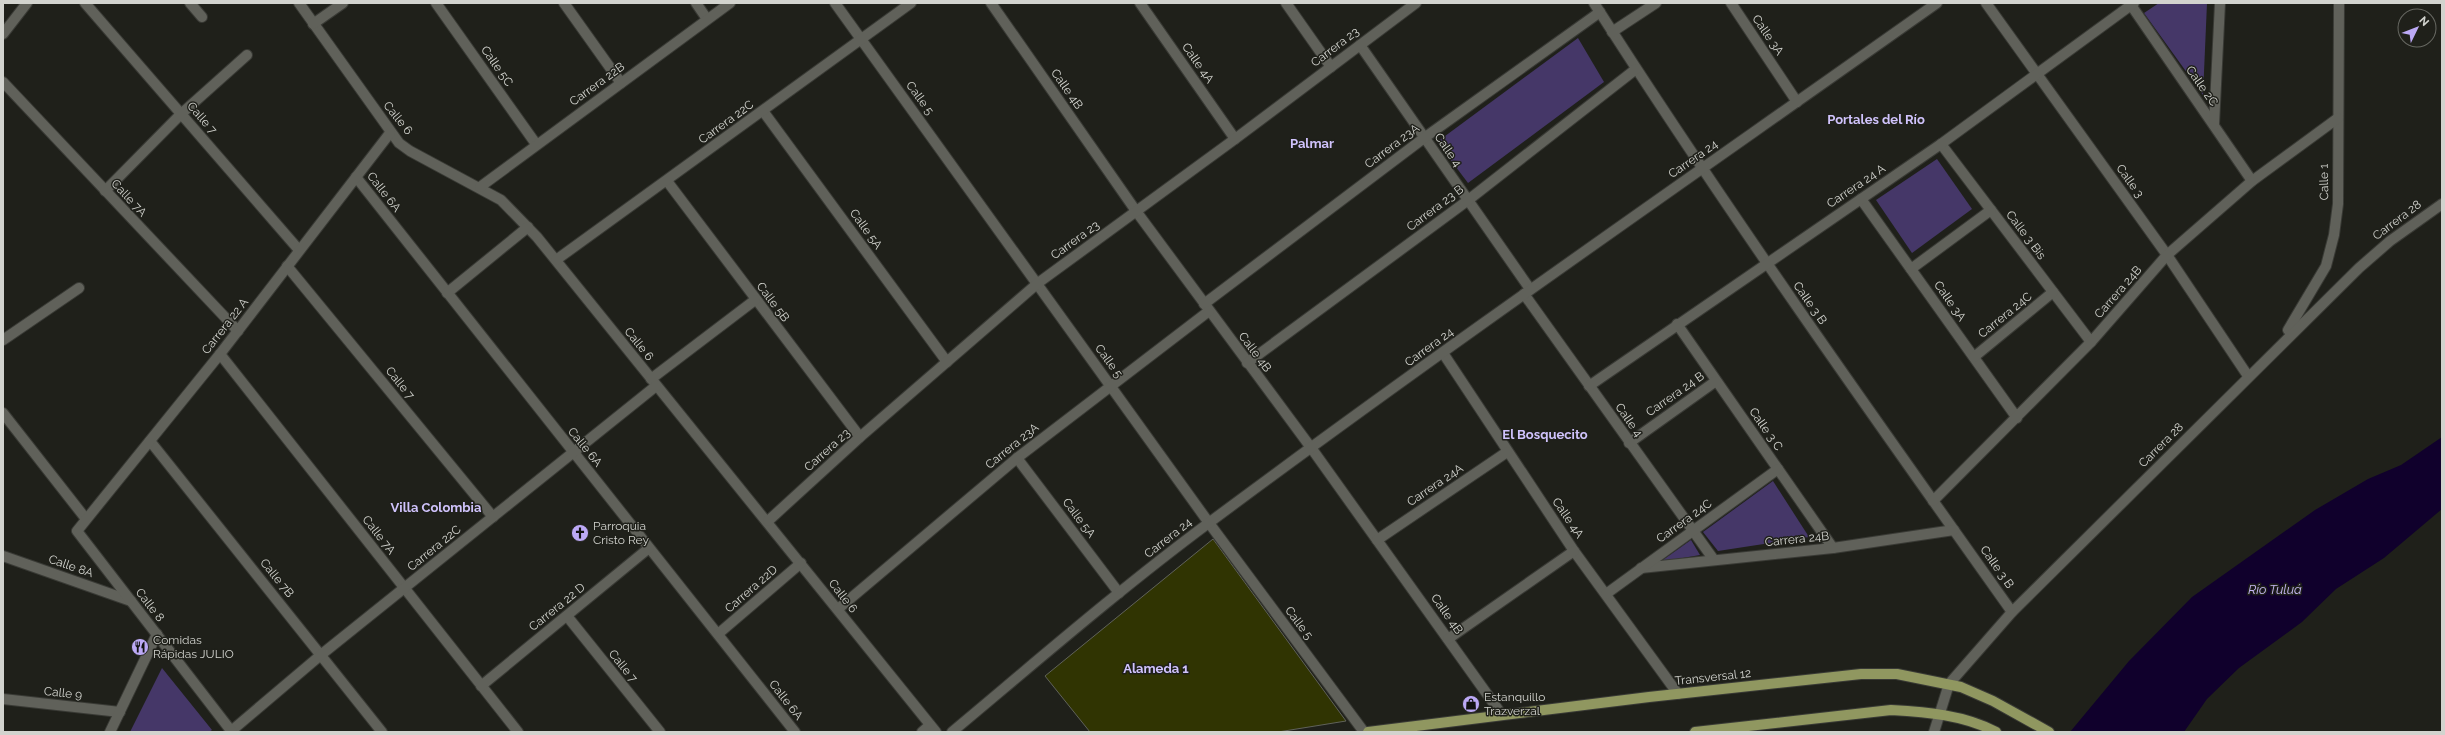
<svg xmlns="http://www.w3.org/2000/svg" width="2445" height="735" viewBox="0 0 2445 735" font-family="Raleway,sans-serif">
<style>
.green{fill:#453768}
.water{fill:#10002c}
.building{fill:#303402;stroke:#60625a}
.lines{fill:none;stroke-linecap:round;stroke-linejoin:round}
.minor-casing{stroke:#393a35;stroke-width:12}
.major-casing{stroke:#393a35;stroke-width:12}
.minor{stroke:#60615a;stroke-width:10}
.major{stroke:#909760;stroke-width:10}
.labels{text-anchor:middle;stroke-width:3;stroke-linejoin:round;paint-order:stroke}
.street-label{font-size:12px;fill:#d2d3ce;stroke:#1f201a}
.poi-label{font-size:12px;fill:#d2d3ce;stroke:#1f201a;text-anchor:start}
.neighbourhood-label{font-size:13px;font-weight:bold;fill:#d0c3fc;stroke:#1f201a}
.water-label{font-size:13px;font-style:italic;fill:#c7b8f6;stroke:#1f201a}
</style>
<rect width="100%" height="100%" fill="#1f201a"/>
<g class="green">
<polygon points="2159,3 2207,3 2203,95 2144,13"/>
<polygon points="1578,38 1604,82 1468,183 1437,142"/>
<polygon points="1937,159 1972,209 1912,253 1876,200"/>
<polygon points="1773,481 1809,537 1718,551 1703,532"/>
<polygon points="1691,540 1700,555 1660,562"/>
<polygon points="162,668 212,730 209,732 130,732"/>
</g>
<polygon class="water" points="2442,437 2442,509 2384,558 2336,589 2302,622 2239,668 2207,699 2184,732 2070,732 2129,661 2192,597 2315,510 2368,479 2401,465"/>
<polygon class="building" points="1213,539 1346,721 1278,732 1090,732 1045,676"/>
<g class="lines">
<g class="minor-casing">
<g id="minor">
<polyline points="85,3 299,250"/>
<polyline points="190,3 202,17"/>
<polyline points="299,3 399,143 410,151 501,200 537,237 936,732"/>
<polyline points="436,3 536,144"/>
<polyline points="564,3 621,83"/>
<polyline points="696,3 707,19"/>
<polyline points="835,3 1209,523 1364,732"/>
<polyline points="991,3 1136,211 1312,449 1502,715"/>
<polyline points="1140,3 1235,139"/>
<polyline points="1286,3 1331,67"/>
<path d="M 1594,3 C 1727,211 1870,412 2012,612"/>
<polyline points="1731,3 1797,102"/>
<polyline points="1986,3 2167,255 2248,376"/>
<polyline points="2131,5 2252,181"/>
<polyline points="313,24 343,3"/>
<polyline points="1612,32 1656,3"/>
<polyline points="3,34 27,3"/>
<polyline points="1360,45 1530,289"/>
<polyline points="3,82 238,331"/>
<polyline points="763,111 947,362"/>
<polyline points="2214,125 2220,3"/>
<polyline points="1941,144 2091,342"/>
<polyline points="356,177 795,732"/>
<polyline points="667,181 860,437"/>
<polyline points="480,187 730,3"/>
<polyline points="105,191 181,114 247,55"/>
<polyline points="1861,199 2017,418"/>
<polyline points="556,260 911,3"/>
<polyline points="287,266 493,517"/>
<polyline points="1911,269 1991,210"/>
<polyline points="447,293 528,227"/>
<polyline points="1524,294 1714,560"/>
<polyline points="1204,304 1424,138 1600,12"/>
<polyline points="1677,324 1833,548"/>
<polyline points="2288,330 2326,266 2334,235 2338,204 2339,3"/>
<polyline points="3,340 79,288"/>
<polyline points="1443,353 1574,551 1678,694"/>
<polyline points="220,354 518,732"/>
<polyline points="1974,357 2053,292"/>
<polyline points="1247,363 1467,201 1636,69"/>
<polyline points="651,379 755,300"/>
<polyline points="1589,386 1941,144 2134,3"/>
<polyline points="3,413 86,519"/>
<polyline points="150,441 382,732"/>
<polyline points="1629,443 1716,381"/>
<polyline points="1017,458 1119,593"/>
<polyline points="1933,501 2091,342 2167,255 2252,181 2338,118"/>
<polyline points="768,521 860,437 1038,283 1235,139 1416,3"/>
<polyline points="1377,540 1507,452"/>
<polyline points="3,556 131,601"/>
<polyline points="1641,568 1833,548 1954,530"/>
<polyline points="1606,594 1778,469"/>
<polyline points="838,609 1017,458 1209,311"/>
<polyline points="567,616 660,732"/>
<polyline points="718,634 801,563"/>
<polyline points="1448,639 1574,551"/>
<polyline points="481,686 649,548"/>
<polyline points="3,699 120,712"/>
<polyline points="110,732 157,634"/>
<polyline points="230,732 322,654 656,386"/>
<polyline points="232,732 77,531 220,354 390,133"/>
<polyline points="922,732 930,725"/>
<path d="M 952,732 C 1037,661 1121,588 1210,522 C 1449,344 1694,175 1937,3"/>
<polyline points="1934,732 1949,684 2012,612 2359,268 2390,241 2442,204"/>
</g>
</g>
<g class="major-casing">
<g id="major">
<polyline points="1368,732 1649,697 1861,674 1897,674 1961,687 1993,701 2049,732"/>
<path d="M 1695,732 L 1891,710 C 1926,712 1965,715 1996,732"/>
</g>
</g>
<use href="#minor" class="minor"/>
<use href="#major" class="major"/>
</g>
<defs>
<g id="church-disc" transform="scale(0.9)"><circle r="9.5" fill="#bca9f5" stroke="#1f201a"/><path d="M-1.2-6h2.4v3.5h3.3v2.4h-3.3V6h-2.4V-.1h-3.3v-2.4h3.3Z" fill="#111"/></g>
<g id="restaurant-disc" transform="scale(0.9)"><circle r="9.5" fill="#bca9f5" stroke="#1f201a"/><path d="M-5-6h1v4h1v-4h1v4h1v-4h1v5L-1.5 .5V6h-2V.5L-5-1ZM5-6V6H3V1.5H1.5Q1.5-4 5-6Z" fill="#111"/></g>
<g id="shop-disc" transform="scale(0.9)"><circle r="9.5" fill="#bca9f5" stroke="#1f201a"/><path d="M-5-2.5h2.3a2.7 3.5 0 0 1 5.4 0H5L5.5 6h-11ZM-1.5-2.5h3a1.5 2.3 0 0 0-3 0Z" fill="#111"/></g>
</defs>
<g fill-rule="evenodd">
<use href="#church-disc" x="580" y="533"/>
<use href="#restaurant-disc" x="140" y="647"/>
<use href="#shop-disc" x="1471" y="704"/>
</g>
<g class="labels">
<g class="street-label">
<text transform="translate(1768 35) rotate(56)" y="4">Calle 3A</text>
<text transform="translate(1335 47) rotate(-37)" y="4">Carrera 23</text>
<text transform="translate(1198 63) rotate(55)" y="4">Calle 4A</text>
<text transform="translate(497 66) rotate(55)" y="4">Calle 5C</text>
<text transform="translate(597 84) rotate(-36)" y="4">Carrera 22B</text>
<text transform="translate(2202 86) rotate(55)" y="4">Calle 2C</text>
<text transform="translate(1067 89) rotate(55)" y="4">Calle 4B</text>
<text transform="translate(920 98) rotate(54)" y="4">Calle 5</text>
<text transform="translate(202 118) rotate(49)" y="4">Calle 7</text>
<text transform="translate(398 118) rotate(51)" y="4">Calle 6</text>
<text transform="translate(726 122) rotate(-36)" y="4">Carrera 22C</text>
<text transform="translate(1392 146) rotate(-37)" y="4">Carrera 23A</text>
<text transform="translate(1448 150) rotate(56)" y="4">Calle 4</text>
<text transform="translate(1693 159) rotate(-35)" y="4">Carrera 24</text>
<text transform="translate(2130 181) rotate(54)" y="4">Calle 3</text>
<text transform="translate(2324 182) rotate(-91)" y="4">Calle 1</text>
<text transform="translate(1856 186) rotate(-34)" y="4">Carrera 24 A</text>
<text transform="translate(384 192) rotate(52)" y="4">Calle 6A</text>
<text transform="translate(129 198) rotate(47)" y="4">Calle 7A</text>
<text transform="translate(1435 208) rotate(-37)" y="4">Carrera 23 B</text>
<text transform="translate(2397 220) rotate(-37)" y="4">Carrera 28</text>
<text transform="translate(866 229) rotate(54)" y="4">Calle 5A</text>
<text transform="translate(2026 235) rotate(53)" y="4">Calle 3 Bis</text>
<text transform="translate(1075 240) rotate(-36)" y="4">Carrera 23</text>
<text transform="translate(2118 292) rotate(-49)" y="4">Carrera 24B</text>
<text transform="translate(1950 301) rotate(55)" y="4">Calle 3A</text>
<text transform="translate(773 302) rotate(53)" y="4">Calle 5B</text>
<text transform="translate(1810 303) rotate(55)" y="4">Calle 3 B</text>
<text transform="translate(2005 315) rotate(-39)" y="4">Carrera 24C</text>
<text transform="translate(225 326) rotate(-52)" y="4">Carrera 22 A</text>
<text transform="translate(639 344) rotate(51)" y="4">Calle 6</text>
<text transform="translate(1429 347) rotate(-36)" y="4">Carrera 24</text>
<text transform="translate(1255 352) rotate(53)" y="4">Calle 4B</text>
<text transform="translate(1109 361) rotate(54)" y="4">Calle 5</text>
<text transform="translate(400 383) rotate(51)" y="4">Calle 7</text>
<text transform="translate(1675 394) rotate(-35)" y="4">Carrera 24 B</text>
<text transform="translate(1629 420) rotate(55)" y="4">Calle 4</text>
<text transform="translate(1766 429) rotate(55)" y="4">Calle 3 C</text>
<text transform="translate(2161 445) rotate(-45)" y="4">Carrera 28</text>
<text transform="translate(1012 446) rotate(-39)" y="4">Carrera 23A</text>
<text transform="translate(585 447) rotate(51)" y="4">Calle 6A</text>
<text transform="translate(827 450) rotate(-42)" y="4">Carrera 23</text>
<text transform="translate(1435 485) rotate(-34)" y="4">Carrera 24A</text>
<text transform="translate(1079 518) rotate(53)" y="4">Calle 5A</text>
<text transform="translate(1568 518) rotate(56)" y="4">Calle 4A</text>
<text transform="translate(1684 521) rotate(-36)" y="4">Carrera 24C</text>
<text transform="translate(379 535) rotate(52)" y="4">Calle 7A</text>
<text transform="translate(1168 538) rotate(-38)" y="4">Carrera 24</text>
<text transform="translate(1797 539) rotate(-6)" y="4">Carrera 24B</text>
<text transform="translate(434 548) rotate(-39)" y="4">Carrera 22C</text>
<text transform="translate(71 566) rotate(19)" y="4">Calle 8A</text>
<text transform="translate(1997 567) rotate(55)" y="4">Calle 3 B</text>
<text transform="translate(277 578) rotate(51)" y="4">Calle 7B</text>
<text transform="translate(751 589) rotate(-41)" y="4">Carrera 22D</text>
<text transform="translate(843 596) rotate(52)" y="4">Calle 6</text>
<text transform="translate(150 605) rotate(52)" y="4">Calle 8</text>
<text transform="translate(557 607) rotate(-39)" y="4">Carrera 22 D</text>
<text transform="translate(1447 614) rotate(55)" y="4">Calle 4B</text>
<text transform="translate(1299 623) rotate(53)" y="4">Calle 5</text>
<text transform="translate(623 666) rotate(51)" y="4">Calle 7</text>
<text transform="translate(1713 677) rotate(-6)" y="4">Transversal 12</text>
<text transform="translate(63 693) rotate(6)" y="4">Calle 9</text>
<text transform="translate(786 700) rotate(52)" y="4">Calle 6A</text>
</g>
<g class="poi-label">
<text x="593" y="530">Parroquia<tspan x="593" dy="14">Cristo Rey</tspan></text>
<text x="153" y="644">Comidas<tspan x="153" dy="14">Rápidas JULIO</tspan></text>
<text x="1484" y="701">Estanquillo<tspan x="1484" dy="14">Trazverzal</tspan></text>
</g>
<g class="neighbourhood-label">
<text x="1876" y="124">Portales del Río</text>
<text x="1312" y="148">Palmar</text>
<text x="1545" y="439">El Bosquecito</text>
<text x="436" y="512">Villa Colombia</text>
<text x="1156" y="673">Alameda 1</text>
</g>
<g class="water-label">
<text x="2275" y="594">Río Tuluá</text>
</g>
</g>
<rect width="2445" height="735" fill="none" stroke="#d2d3ce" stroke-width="8"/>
<g transform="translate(2417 28) rotate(47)"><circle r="19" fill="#1f201a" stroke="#676862"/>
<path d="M0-3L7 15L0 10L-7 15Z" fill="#bca9f5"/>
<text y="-6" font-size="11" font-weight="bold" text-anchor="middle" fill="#d2d3ce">N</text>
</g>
</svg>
